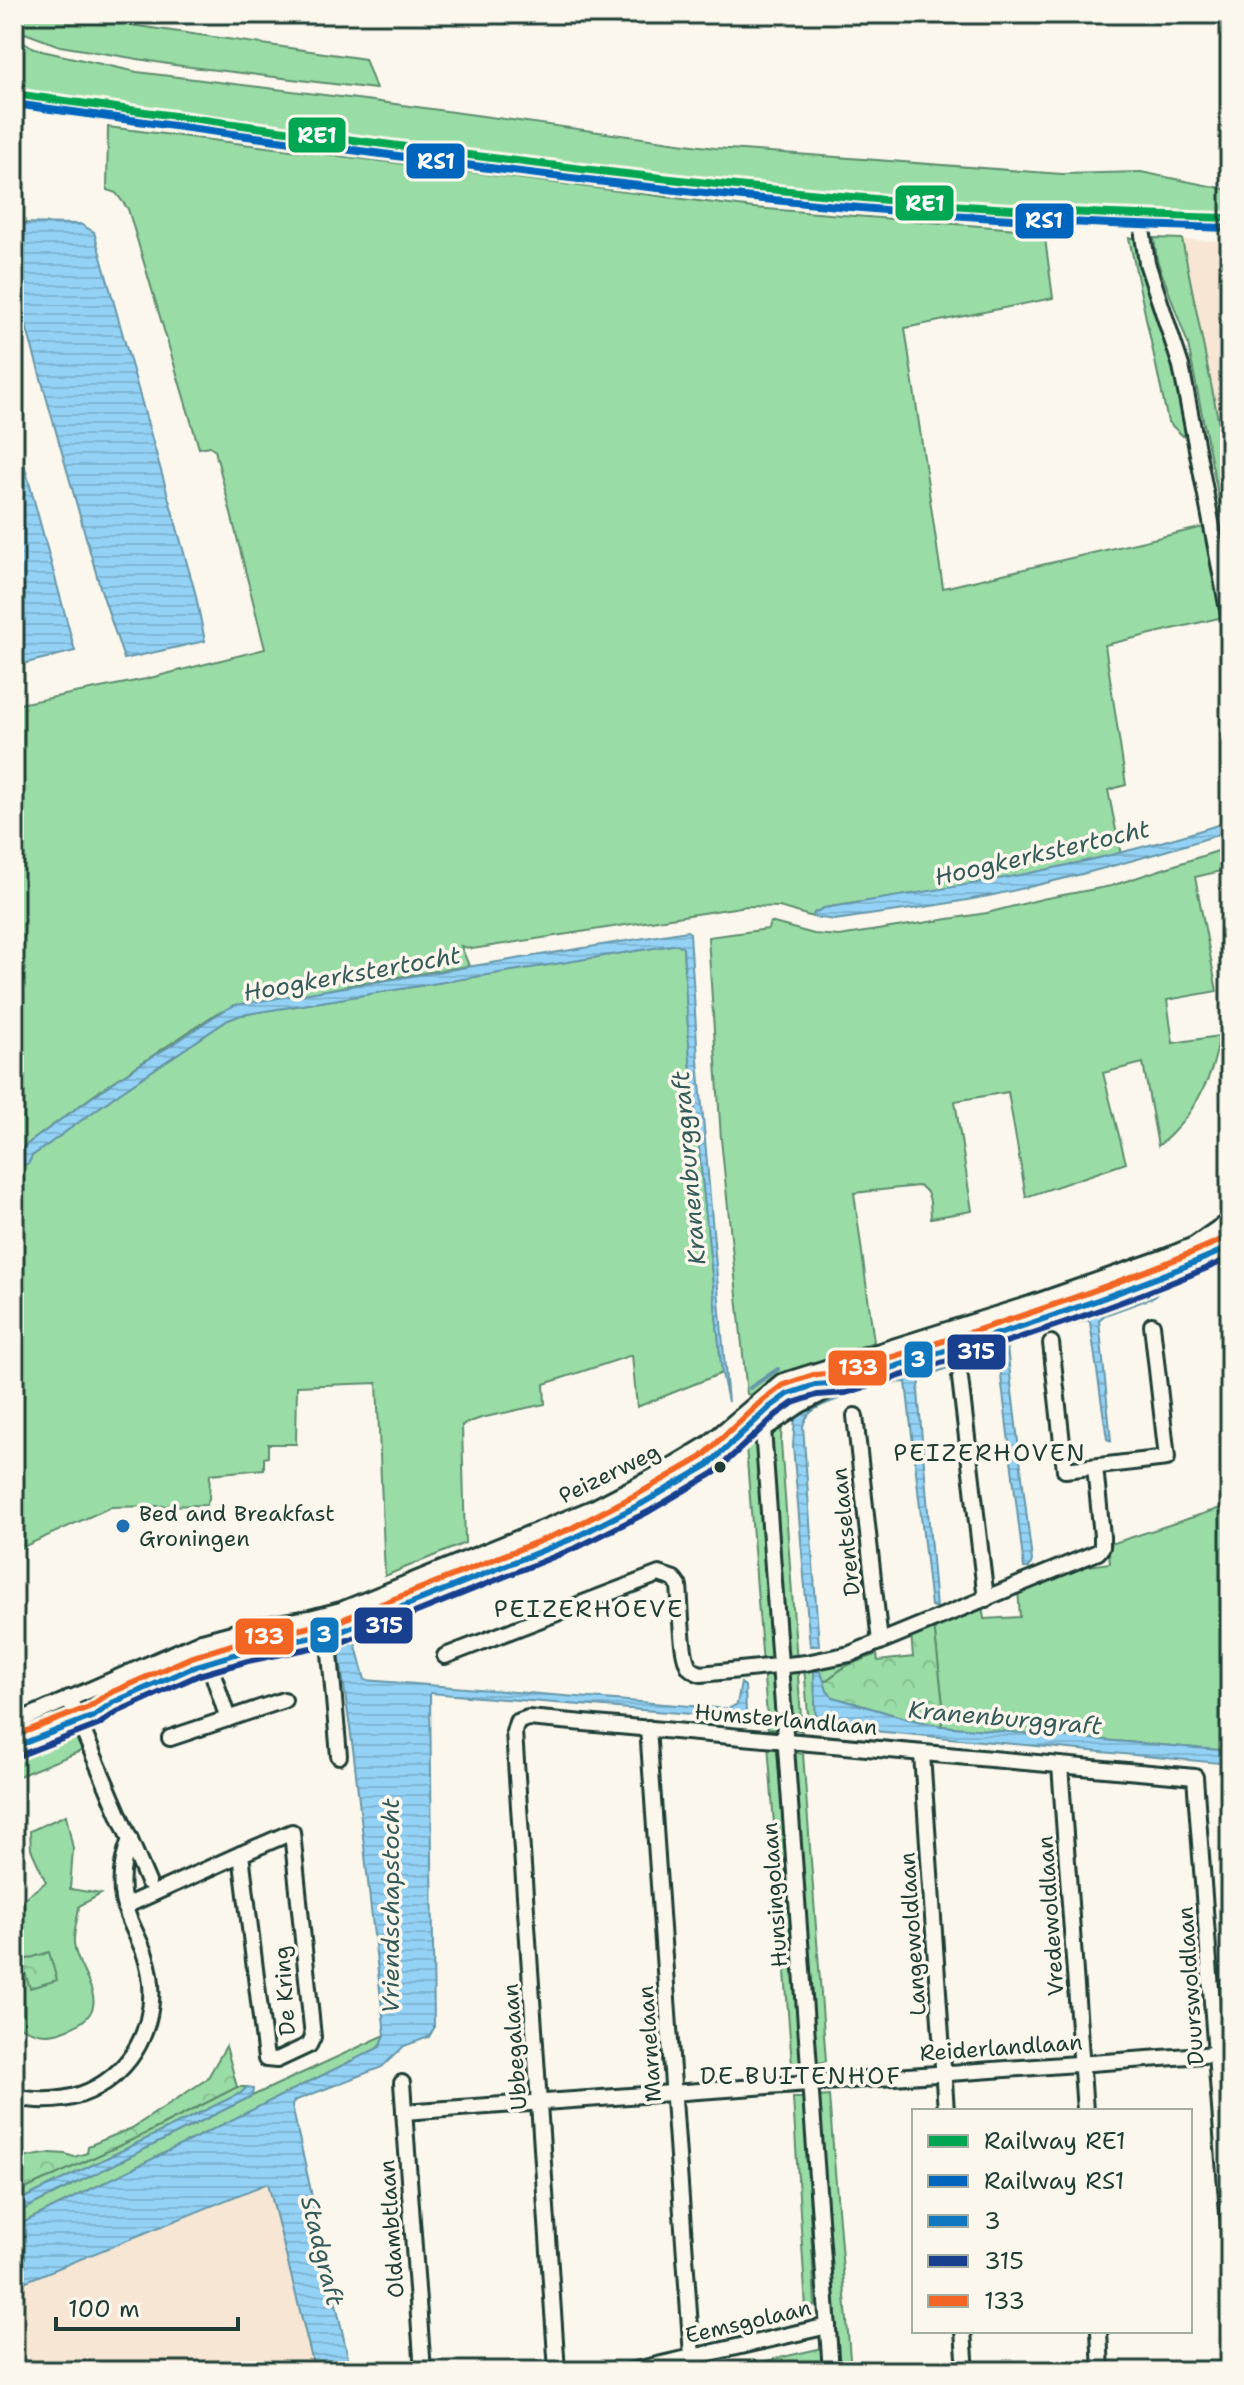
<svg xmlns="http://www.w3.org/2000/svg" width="1244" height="2385" viewBox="0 0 1244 2385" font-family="'Shantell Sans',sans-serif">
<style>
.built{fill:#f6e6d3}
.grass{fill:#9adca6;stroke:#5c8c6d;stroke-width:2}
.forest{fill:url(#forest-crowns);stroke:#5c8c6d;stroke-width:2}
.water{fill:url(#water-rules);stroke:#6596a8;stroke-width:2}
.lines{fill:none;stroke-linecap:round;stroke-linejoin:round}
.stream{stroke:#6596a8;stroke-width:4}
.minor-casing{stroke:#1f3d34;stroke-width:20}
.minor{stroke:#fbf7ec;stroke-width:14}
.bus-1-casing{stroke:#fbf7ec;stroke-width:12}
.bus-2-casing{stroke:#fbf7ec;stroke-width:12}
.bus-3-casing{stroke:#fbf7ec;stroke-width:12}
.bus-1{stroke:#1078be;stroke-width:6}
.bus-2{stroke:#19408f;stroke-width:6}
.bus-3{stroke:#f26522;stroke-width:6}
.rail-1-casing{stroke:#fbf7ec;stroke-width:14}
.rail-2-casing{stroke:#fbf7ec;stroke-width:14}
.rail-1{stroke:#00a651;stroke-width:8}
.rail-2{stroke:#0065bd;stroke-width:8}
.bus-dot{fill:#1f3d34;stroke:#fbf7ec;stroke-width:3}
.poi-dot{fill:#1f6fb2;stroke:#fbf7ec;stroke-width:3}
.labels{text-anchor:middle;stroke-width:7;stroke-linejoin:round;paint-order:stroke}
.street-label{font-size:22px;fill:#1f3d34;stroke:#fbf7ec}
.poi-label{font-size:22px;fill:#1f3d34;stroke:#fbf7ec;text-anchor:start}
.water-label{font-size:24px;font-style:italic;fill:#365b5b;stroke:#fbf7ec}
.neighbourhood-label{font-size:24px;letter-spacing:2px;fill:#1f3d34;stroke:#fbf7ec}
.line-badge{stroke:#fbf7ec;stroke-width:3}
.badge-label{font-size:22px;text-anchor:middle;font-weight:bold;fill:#fff}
</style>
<defs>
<pattern id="forest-crowns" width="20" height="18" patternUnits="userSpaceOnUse" patternTransform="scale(2)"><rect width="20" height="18" fill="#9adca6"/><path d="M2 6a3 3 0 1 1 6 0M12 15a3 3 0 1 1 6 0" fill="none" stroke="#84be90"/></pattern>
<pattern id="water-rules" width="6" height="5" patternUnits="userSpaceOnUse" patternTransform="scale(2)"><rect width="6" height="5" fill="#94d2f5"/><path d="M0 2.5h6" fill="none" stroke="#7fb5d3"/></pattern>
</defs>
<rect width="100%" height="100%" fill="#fbf7ec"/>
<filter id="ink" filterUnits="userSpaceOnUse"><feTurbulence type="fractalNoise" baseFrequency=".0125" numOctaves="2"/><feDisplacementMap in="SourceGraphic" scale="16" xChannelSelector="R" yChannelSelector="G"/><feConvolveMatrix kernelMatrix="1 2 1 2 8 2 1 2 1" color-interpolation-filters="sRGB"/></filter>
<g filter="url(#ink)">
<g class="built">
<polygon points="1181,240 1230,241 1230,470"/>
<polygon points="269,2183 315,2371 14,2371 14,2286"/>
</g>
<g class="grass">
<polygon points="14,14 104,14 117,23 365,59 376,89 174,65 60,46 14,29"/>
<polygon points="14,39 42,51 137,72 373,101 715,148 1062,174 1141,172 1230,190 1230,214 1094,210 765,186 587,166 14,89"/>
<polygon points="108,127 754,208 1044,231 1053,298 905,328 943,588 1204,527 1223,617 1105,645 1126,785 1108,790 1121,855 991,882 824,908 814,913 813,917 779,907 747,906 472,949 461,946 469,966 366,982 217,1013 101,1090 19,1150 14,1151 14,705 146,679 265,649 215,450 210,446 199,448 128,209 116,193 107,190"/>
<polygon points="1129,238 1143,238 1158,291 1188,431 1183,436 1168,422"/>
<polygon points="1154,238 1182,239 1230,479 1230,555 1188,344 1157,260"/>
<path d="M 1230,847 L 1230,869 L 1195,877 L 1217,991 L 1167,1000 L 1173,1043 L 1219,1036 C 1215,1077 1190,1121 1158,1146 L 1143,1063 L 1103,1073 L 1126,1163 L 1026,1197 L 1008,1092 L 955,1101 L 972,1211 L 931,1218 C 930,1205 932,1190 918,1186 L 854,1193 L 874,1342 L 773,1377 L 751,1395 L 747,1394 L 721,1139 L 708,937 L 768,929 L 770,922 L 814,934 L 839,936 L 987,913 L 1042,899 L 1111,886 Z"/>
<polygon points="678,944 683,948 690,1059 722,1373 637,1407 632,1355 544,1384 545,1404 481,1418 462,1425 465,1543 385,1576 377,1383 297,1386 296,1444 268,1444 268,1457 264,1458 264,1469 210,1474 209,1499 206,1505 111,1507 14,1551 14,1165 28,1164 32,1156 122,1091 228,1020 241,1015"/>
<polygon points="782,1421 781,1442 802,1731 792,1729 771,1441 774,1430"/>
<polygon points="738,1426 740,1429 660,1488 586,1527 374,1614 331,1628 331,1620 334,1617 596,1512"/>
<polygon points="757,1438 777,1720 777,1730 768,1729 746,1447"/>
<polygon points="1230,1505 1230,1751 941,1726 944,1714 934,1625 982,1606 984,1619 1020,1617 1018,1589 1075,1568 1110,1563 1108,1545"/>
<path d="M 313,1622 L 320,1624 L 324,1630 C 286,1640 249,1643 210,1654 L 213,1644 L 281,1628 L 283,1636 L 314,1631 Z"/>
<polygon points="876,1649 877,1654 846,1666 824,1682 821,1672 814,1671 816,1723 820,1726 809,1726 804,1667"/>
<polygon points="191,1652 201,1658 79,1710 81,1700 124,1680 128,1689 163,1673 160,1664"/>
<polygon points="78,1732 86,1749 14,1778 14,1757 54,1739"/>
<polygon points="768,1744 777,1745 801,2062 792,2065"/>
<polygon points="793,1752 803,1754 826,2061 816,2064"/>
<path d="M 66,1815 L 73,1849 L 70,1889 L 101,1894 L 79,1906 C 78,1918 73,1933 74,1944 C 77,1976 120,2008 68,2029 C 47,2038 33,2034 14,2023 L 14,1906 L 46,1882 L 31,1849 L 30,1831 Z"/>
<polygon points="385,2035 380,2047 14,2227 14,2214 252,2096"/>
<polygon points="237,2087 247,2087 241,2093 14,2203 14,2194 149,2132"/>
<polygon points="829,2096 851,2371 837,2371 818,2097"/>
<polygon points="793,2098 804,2098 815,2306 806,2309"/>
</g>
<g class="forest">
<polygon points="934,1625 944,1714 941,1726 908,1719 833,1697 827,1691 824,1682 846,1666 877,1654 878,1661 913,1657 911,1634"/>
<polygon points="49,1952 57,1980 30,1988 21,1961"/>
<polygon points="226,2046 237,2087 149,2132 14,2194 14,2170 19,2170 20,2158 51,2153 65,2154 74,2157 87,2153 88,2146 132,2128 207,2079"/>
<polygon points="822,2348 824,2371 723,2371"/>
</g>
<g class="water">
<polygon points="14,223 80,224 94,232 195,592 205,641 124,659 100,587 14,283"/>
<polygon points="14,427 75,651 14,666"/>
<path d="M 1230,821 L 1230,831 C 1152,856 1073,878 993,895 C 941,906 888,912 835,920 L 813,917 L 814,913 L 824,908 C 965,886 1094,866 1230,821 Z"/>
<path d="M 687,931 L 690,933 L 698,1060 L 728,1402 L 722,1373 L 690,1059 L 683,948 L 678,944 L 241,1015 L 228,1020 L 122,1091 L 32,1156 L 28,1164 L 14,1165 L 14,1151 L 19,1150 C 68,1115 116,1078 167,1048 C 191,1034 210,1016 235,1005 Z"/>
<path d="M 1154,1293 L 1157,1295 L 1155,1297 L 1105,1315 L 1099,1320 L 1111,1441 L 1107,1439 L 1090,1322 L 1087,1320 L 1011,1344 L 1007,1348 L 1032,1561 L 1029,1568 L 1024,1568 L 998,1351 L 995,1350 L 921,1378 L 918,1391 L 936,1608 L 931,1606 L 906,1382 C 890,1382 835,1399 819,1407 C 810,1411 805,1417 803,1426 L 819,1646 L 810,1646 L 793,1446 L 795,1418 L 824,1400 Z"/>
<polygon points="355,1642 365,1680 728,1709 737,1704 741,1683 745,1686 746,1714 742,1717 704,1715 430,1693 434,2028 429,2037 404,2046 382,2067 294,2101 292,2106 351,2371 315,2371 268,2183 14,2286 14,2227 380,2047 385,2035 354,1756 338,1645"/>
<polygon points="814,1671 821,1672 827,1691 833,1697 908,1719 941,1726 1230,1751 1230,1764 820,1726 816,1723"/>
<polygon points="247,2087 253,2089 252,2096 14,2214 14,2203 241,2093"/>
</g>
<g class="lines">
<polyline class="stream" points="750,1388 778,1369"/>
<g class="minor-casing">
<g id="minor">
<polyline points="1143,235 1147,263 1181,366 1230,620"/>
<polyline points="1051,1343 1065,1470 1167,1458 1152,1325"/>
<polyline points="960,1378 986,1599"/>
<polyline points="855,1416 880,1642"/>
<path d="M 763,1430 L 800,1405 L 843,1383 C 971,1343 1109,1304 1230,1247"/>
<polyline points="323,1615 329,1642 339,1756"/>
<polyline points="202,1641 228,1719"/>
<path d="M 445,1656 L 659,1574 L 674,1579 L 679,1586 C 681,1604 680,1656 690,1668 C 694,1672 696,1672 701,1674 L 806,1663 L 850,1654 L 1098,1552 L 1102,1547 L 1102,1536 L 1095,1467"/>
<polyline points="69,1698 148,1882"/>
<polyline points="14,1723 202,1641 258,1626 310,1618 341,1610 595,1507 653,1477 708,1444 781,1382 1030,1304 1165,1257 1194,1245 1230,1220"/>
<polyline points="648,1728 692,2356"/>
<polyline points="170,1738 284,1700"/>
<polyline points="922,1754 946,2111"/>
<polyline points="1060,1765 1085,2111"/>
<polygon points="292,1832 313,2037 309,2045 277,2060 266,2059 241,1854"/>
<polyline points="125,1906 241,1854"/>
<polyline points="402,2083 423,2371"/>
<path d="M 14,2097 C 49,2104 84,2100 112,2077 C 148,2047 160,1999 145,1955 C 139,1937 126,1918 123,1899 C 119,1878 123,1858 130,1839"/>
<polyline points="404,2112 1217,2054"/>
<polyline points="963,2331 966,2371"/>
<polyline points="1099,2331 1101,2371"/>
<polyline points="557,2371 514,1732 517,1722 528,1718 1195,1777 1230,2240"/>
<polyline points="631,2371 828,2326"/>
<path d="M 831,2371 L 762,1415 C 785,1393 811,1383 843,1383"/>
</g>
</g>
<use href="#minor" class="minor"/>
<g class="bus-1-casing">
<path id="bus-1" d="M 14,1747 L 94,1716 L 112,1703 L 196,1666 L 246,1651 L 342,1631 L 574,1538 L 643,1503 L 708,1465 L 770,1407 L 788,1394 L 815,1385 L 843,1383 C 974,1342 1105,1303 1230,1247"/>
</g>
<g class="bus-2-casing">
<path id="bus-2" d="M 18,1756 L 98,1725 L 117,1712 L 199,1675 L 248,1661 L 345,1641 L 578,1547 L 648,1512 L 714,1473 L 776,1415 L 793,1403 L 817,1395 L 846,1393 C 976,1352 1106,1313 1230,1258"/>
</g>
<g class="bus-3-casing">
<path id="bus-3" d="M 14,1736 L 89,1707 L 108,1694 L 192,1657 L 244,1641 L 339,1621 L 570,1529 L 638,1494 L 702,1457 L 763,1400 L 783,1385 L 813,1375 L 841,1373 C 971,1333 1101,1293 1226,1238"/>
</g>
<use href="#bus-1" class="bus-1"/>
<use href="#bus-2" class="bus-2"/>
<use href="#bus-3" class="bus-3"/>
<g class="rail-1-casing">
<path id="rail-1" d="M 14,94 C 316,135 619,179 923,203 C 1025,211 1128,215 1230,218"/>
</g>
<g class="rail-2-casing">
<path id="rail-2" d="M 14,104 C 316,145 619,190 923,213 C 1025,221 1127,225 1230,228"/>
</g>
<use href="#rail-1" class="rail-1"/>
<use href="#rail-2" class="rail-2"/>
</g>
</g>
<circle class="bus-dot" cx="720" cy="1467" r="7"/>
<circle class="poi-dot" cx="123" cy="1526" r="8"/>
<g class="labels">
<g class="street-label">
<text transform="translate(609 1473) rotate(-26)" y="8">Peizerweg</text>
<text transform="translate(845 1532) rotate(-96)" y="8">Drentselaan</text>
<text transform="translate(786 1719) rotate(5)" y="8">Humsterlandlaan</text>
<text transform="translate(774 1895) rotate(-94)" y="8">Hunsingolaan</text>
<text transform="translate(1050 1916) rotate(-94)" y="8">Vredewoldlaan</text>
<text transform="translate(912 1934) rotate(-94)" y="8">Langewoldlaan</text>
<text transform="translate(1190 1986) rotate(-94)" y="8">Duurswoldlaan</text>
<text transform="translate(284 1991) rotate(-94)" y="8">De Kring</text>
<text transform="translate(649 2044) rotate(-94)" y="8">Marnelaan</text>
<text transform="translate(514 2047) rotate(-94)" y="8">Ubbegalaan</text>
<text transform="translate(1001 2047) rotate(-4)" y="8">Reiderlandlaan</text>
<text transform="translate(391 2229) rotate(-94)" y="8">Oldambtlaan</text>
<text transform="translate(748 2321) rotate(-13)" y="8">Eemsgolaan</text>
</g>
<g class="poi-label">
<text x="139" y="1521">Bed and Breakfast<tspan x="139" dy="25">Groningen</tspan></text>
</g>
<g class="water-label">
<text transform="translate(1042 853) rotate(-13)" y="8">Hoogkerkstertocht</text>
<text transform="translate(352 974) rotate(-10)" y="8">Hoogkerkstertocht</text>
<text transform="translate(689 1168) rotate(-95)" y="8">Kranenburggraft</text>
<text transform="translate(1005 1718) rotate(5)" y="8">Kranenburggraft</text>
<text transform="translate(391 1906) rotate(-90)" y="8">Vriendschapstocht</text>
<text transform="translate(322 2251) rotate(76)" y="8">Stadgraft</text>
</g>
<g class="neighbourhood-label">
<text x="990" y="1461">PEIZERHOVEN</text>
<text x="589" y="1617">PEIZERHOEVE</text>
<text x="801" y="2084">DE BUITENHOF</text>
</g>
</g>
<g class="line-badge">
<rect x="287" y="116" width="60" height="38" rx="8" fill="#00a651"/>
<rect x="405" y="142" width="61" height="38" rx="8" fill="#0065bd"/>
<rect x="894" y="184" width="61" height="38" rx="8" fill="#00a651"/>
<rect x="1014" y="202" width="61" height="38" rx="8" fill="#0065bd"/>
<rect x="946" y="1333" width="61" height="38" rx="8" fill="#19408f"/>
<rect x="903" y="1340" width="31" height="39" rx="8" fill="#1078be"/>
<rect x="827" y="1349" width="61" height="38" rx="8" fill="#f26522"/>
<rect x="353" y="1606" width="61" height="39" rx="8" fill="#19408f"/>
<rect x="309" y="1616" width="31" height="38" rx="8" fill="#1078be"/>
<rect x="234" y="1617" width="61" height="39" rx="8" fill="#f26522"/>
</g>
<g class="badge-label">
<text x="317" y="143">RE1</text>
<text x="436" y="169">RS1</text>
<text x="925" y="211">RE1</text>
<text x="1044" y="228">RS1</text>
<text x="976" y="1359">315</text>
<text x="918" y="1367">3</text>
<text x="858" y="1375">133</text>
<text x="384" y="1633">315</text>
<text x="324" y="1642">3</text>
<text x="264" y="1644">133</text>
</g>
<rect width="1244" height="2385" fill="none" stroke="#fbf7ec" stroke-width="48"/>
<rect x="24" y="24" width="1196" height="2337" fill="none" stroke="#1f3d34" stroke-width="3" filter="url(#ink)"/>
<rect x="912" y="2109" width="280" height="224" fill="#fbf7ec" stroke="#a3ada2" stroke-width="2"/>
<rect x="928" y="2135" width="40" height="12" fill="#00a651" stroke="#a3ada2" stroke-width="2"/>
<text x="984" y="2149" font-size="24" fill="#1f3d34">Railway RE1</text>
<rect x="928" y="2175" width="40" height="12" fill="#0065bd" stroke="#a3ada2" stroke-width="2"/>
<text x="984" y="2189" font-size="24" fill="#1f3d34">Railway RS1</text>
<rect x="928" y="2215" width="40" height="12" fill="#1078be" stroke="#a3ada2" stroke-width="2"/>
<text x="984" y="2229" font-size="24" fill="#1f3d34">3</text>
<rect x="928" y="2255" width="40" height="12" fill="#19408f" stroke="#a3ada2" stroke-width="2"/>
<text x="984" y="2269" font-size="24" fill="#1f3d34">315</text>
<rect x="928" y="2295" width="40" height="12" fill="#f26522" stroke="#a3ada2" stroke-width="2"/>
<text x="984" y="2309" font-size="24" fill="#1f3d34">133</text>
<path d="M56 2317v12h182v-12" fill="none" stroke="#1f3d34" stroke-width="4"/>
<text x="68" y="2317" font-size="24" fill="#1f3d34" stroke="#fbf7ec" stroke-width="6" paint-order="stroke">100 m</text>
</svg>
